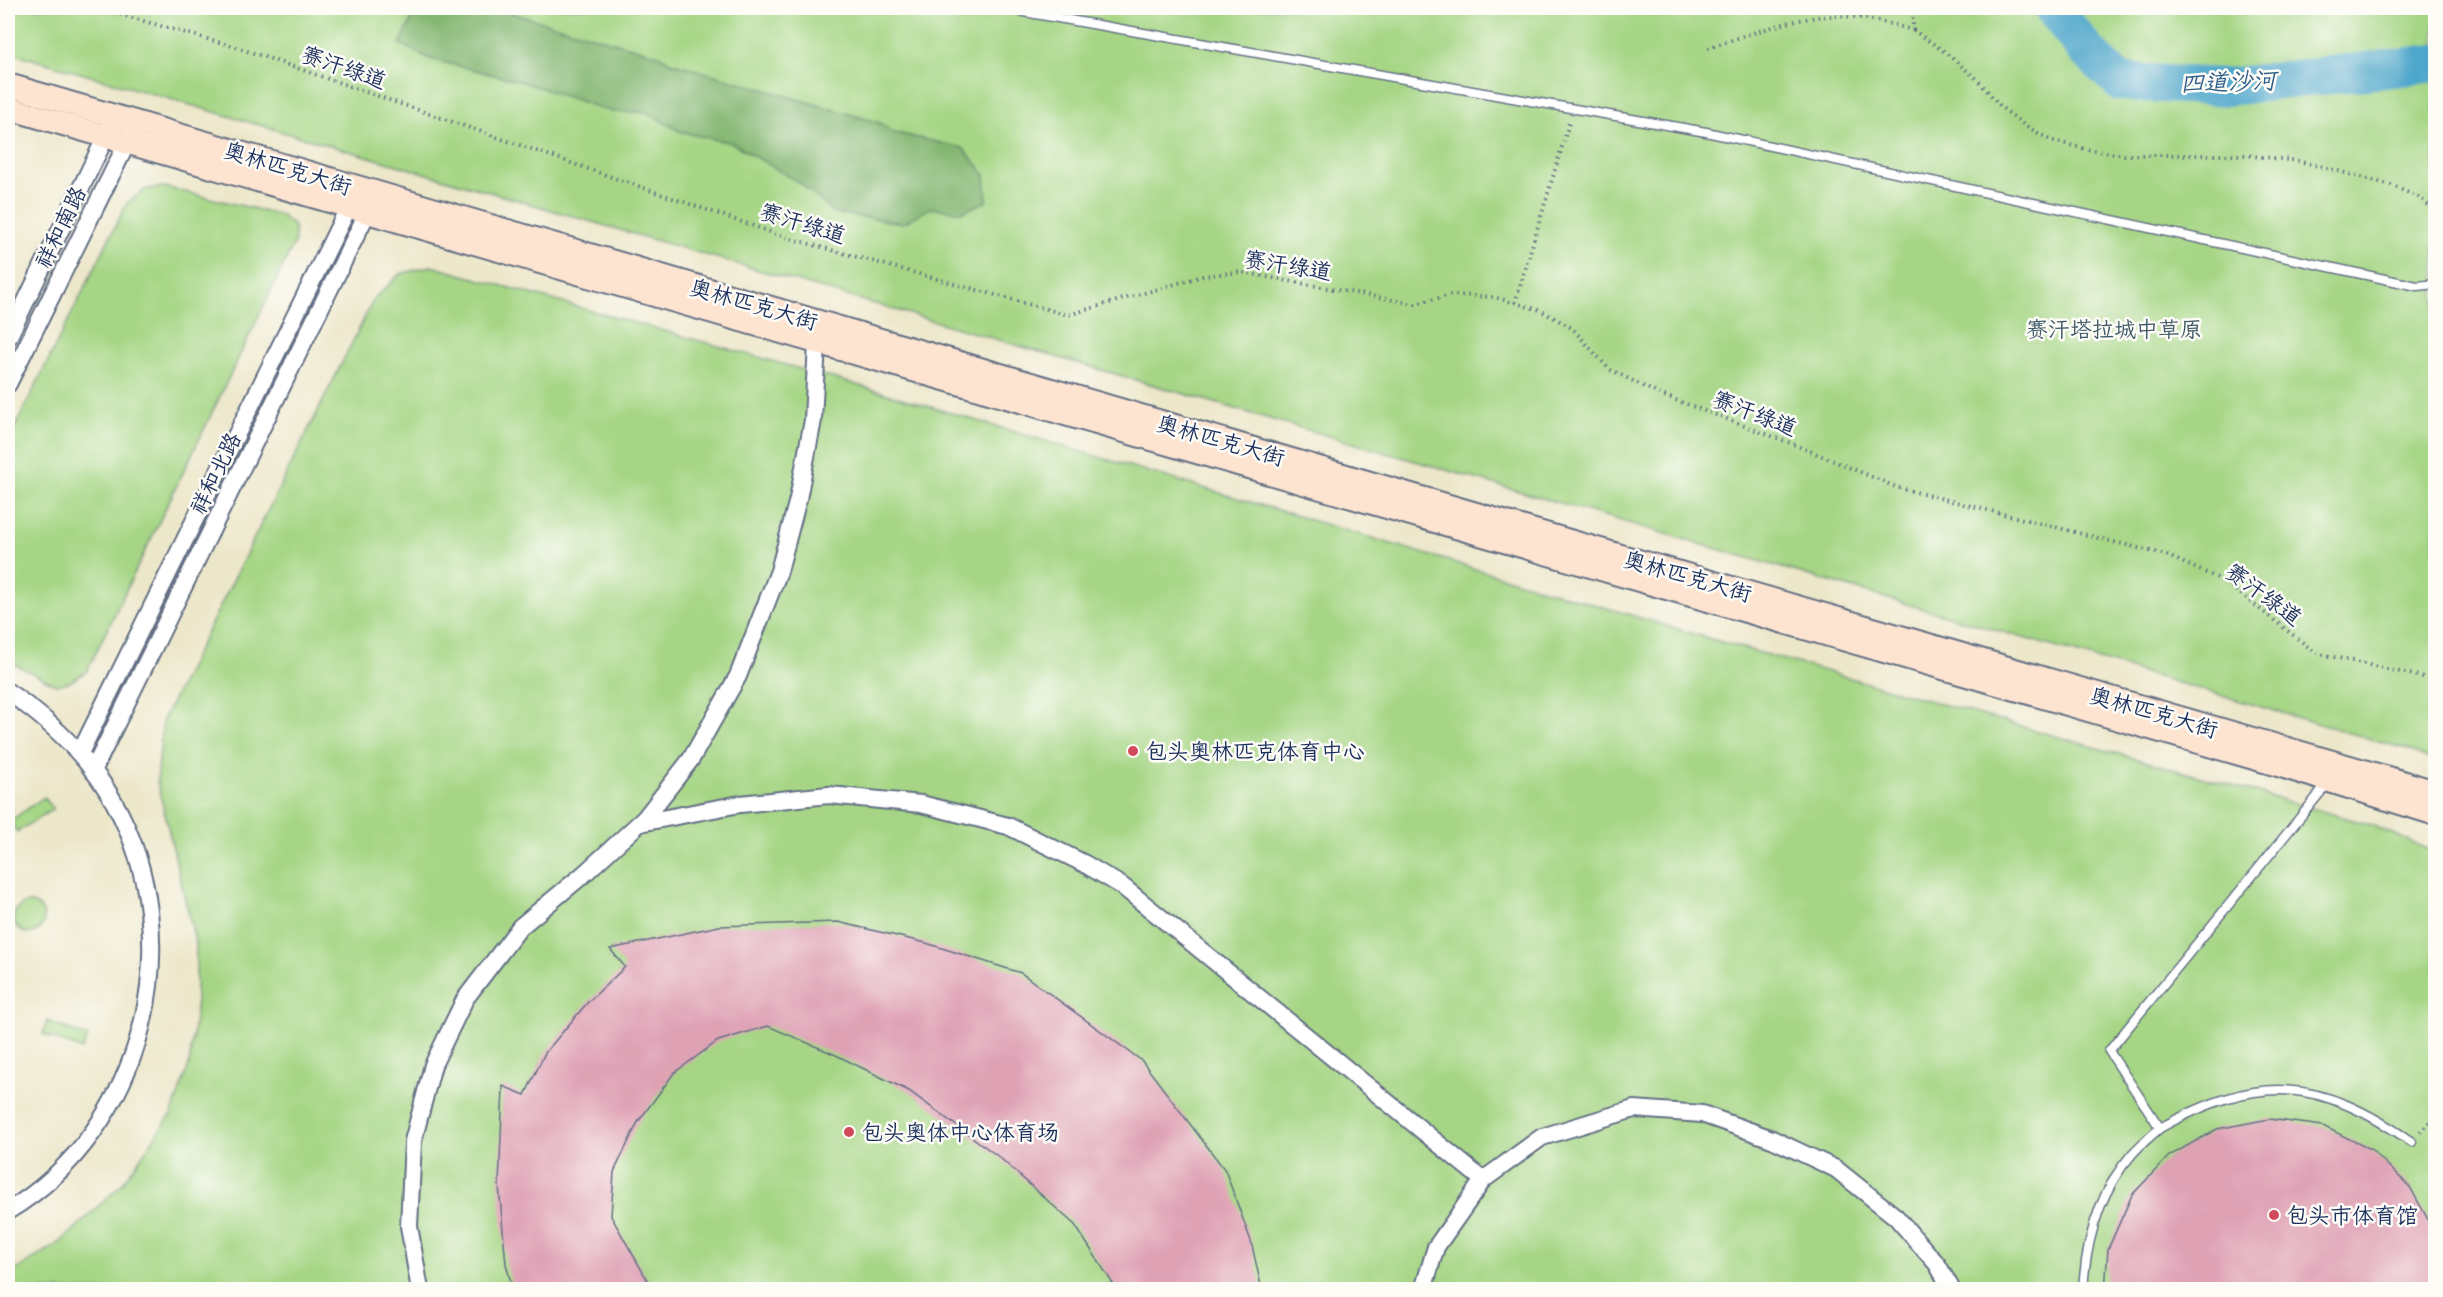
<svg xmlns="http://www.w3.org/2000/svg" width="2443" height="1297" viewBox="0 0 2443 1297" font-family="'Architects Daughter','LXGW WenKai TC',sans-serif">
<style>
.green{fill:#a6d685;stroke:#608272;stroke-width:1.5}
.forest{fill:#84b772;stroke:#507368;stroke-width:1.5}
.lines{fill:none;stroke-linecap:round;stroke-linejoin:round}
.river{stroke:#4da6cb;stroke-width:38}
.building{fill:#dfa2b5}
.lane-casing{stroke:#646f84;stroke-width:11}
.street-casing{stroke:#646f84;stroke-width:20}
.secondary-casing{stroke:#646f84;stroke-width:26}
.path{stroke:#646f84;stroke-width:4;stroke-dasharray:1.5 4.5;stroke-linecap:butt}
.lane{stroke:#fff;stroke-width:8}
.street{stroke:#fff;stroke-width:16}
.secondary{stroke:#fde4d1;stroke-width:22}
.poi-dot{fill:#d1495b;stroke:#fdfcf7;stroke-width:2}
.labels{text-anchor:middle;stroke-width:5;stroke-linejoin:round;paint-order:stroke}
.street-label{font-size:22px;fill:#1b2f5e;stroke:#fdfcf7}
.park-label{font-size:22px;fill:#3e5968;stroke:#fdfcf7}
.poi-label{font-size:22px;fill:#1b2f5e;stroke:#fdfcf7;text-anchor:start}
.water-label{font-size:24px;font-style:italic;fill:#2f5f8a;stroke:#fdfcf7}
</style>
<rect width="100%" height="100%" fill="#fdfcf7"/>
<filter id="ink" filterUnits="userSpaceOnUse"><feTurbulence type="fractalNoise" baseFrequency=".0167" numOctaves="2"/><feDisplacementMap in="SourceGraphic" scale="12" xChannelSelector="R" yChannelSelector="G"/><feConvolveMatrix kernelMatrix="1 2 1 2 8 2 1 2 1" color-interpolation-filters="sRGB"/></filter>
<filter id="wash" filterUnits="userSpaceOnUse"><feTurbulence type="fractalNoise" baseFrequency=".008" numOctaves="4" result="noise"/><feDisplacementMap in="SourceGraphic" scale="24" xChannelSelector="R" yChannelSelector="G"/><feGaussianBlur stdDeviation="1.35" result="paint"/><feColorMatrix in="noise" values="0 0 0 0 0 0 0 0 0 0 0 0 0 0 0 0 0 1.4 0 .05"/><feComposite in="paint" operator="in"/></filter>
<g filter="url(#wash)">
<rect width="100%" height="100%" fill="#ede7ca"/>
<g class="green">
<polygon points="8,8 2435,8 2435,761 2409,750 8,52"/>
<polygon points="164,187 280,215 294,226 295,241 87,671 70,682 56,685 8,661 8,441 127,203 146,189"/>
<polygon points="431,266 847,382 1711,639 2371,825 2435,852 2435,1289 8,1290 8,1275 61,1242 122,1184 172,1113 189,1065 196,1010 196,945 157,781 163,720 374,299 400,274"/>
<polygon points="44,797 53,809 17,832 9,822"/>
<circle cx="29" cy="918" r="15"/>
<polygon points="47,1021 88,1037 82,1050 43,1034"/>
</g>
<polygon class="forest" points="417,8 494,8 659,55 670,62 880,123 892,132 963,148 985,174 987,201 962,212 930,208 904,223 834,213 800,183 732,143 681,132 646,112 612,112 523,82 430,59 400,44"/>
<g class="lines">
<polyline class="river" points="2053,8 2087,51 2120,82 2227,87 2436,63"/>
</g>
<g id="blocks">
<g class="building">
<polygon points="838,922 926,943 1021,973 1142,1061 1225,1170 1251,1241 1262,1290 1117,1290 1075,1225 999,1157 909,1091 836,1055 768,1026 718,1041 674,1073 638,1122 614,1172 611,1216 653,1290 513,1290 506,1264 499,1186 503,1086 525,1095 545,1053 587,1003 625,967 610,949 719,926"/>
<polygon points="2269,1119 2323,1126 2372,1150 2410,1187 2436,1234 2436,1290 2105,1290 2108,1249 2132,1195 2169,1156 2217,1129"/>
</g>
</g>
</g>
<g filter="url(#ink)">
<use href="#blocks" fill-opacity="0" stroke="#646f84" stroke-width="1.5"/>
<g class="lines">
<g class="lane-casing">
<g id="lane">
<polyline points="1001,8 1706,132 2417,286 2436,284"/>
<path d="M 2329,782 L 2109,1051 L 2160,1128 C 2260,1073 2318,1078 2412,1142"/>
<path d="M 2083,1290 C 2086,1240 2099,1191 2133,1153 C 2141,1144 2151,1136 2160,1128"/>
</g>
</g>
<g class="street-casing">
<g id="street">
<polyline points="8,338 111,126"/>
<polyline points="8,384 131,135"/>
<path d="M 8,692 C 51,721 88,756 114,802 C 191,941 145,1128 8,1211"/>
<polyline points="80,753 353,198"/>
<polyline points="93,771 372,203"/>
<polyline points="640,823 740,804 829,795 921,804 1008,826 1085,864 1122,886 1483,1180"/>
<polyline points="420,1290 409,1226 413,1141 433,1065 465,999 520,927 584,874 645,818 691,759 738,676 779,571 798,499 813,420 817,343"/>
<polyline points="1423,1290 1436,1247 1483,1180 1542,1137 1634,1109 1702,1114 1772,1139 1836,1169 1896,1217 1937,1264 1952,1290"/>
</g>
</g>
<g class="secondary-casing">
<g id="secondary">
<polyline points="8,85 1514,525 2436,792"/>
<polyline points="8,108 2278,765 2436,814"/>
</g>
</g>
<g class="path">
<polyline points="97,8 236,47 788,238 1068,315 1203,276 1240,272 1415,304 1451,295 1494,297 1540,310 1572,328 1609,369 1657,393 1793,444 1896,487 2166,555 2224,581 2316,653 2436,680"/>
<polyline points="1913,30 1945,52 1978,80 2002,108 2024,125 2050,140 2085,149 2124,155 2245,155 2300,161 2391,185 2418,197 2436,211"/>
<path d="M 1708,48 C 1741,37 1800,15 1835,16 C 1862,16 1887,23 1913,30 L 1913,8"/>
<polyline points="1515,303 1570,120"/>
<polyline points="2420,1132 2434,1118"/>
</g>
<use href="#lane" class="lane"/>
<use href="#street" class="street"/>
<use href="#secondary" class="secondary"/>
</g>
</g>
<g class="poi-dot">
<circle cx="1133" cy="751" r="6"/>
<circle cx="849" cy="1132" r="6"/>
<circle cx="2274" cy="1215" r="6"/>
</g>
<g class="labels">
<g class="street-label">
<text transform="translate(344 67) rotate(19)" y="8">赛汗绿道</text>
<text transform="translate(288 168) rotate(17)" y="8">奥林匹克大街</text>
<text transform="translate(803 223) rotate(17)" y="8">赛汗绿道</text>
<text transform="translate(60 227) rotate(-64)" y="8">祥和南路</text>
<text transform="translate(1288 265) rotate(9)" y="8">赛汗绿道</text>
<text transform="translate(754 304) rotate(16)" y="8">奥林匹克大街</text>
<text transform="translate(1755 413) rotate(21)" y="8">赛汗绿道</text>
<text transform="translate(1221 440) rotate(16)" y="8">奥林匹克大街</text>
<text transform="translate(215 473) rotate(-64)" y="8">祥和北路</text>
<text transform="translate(1688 576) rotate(16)" y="8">奥林匹克大街</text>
<text transform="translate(2264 594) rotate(36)" y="8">赛汗绿道</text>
<text transform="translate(2154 712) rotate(16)" y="8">奥林匹克大街</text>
</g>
<g class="park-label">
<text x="2114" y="337">赛汗塔拉城中草原</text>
</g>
<g class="poi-label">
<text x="1145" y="759">包头奥林匹克体育中心</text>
<text x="861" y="1140">包头奥体中心体育场</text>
<text x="2286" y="1223">包头市体育馆</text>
</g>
<g class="water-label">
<text transform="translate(2228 82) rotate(-2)" y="8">四道沙河</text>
</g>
</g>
<rect width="2443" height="1297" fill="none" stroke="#fdfcf7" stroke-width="30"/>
</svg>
